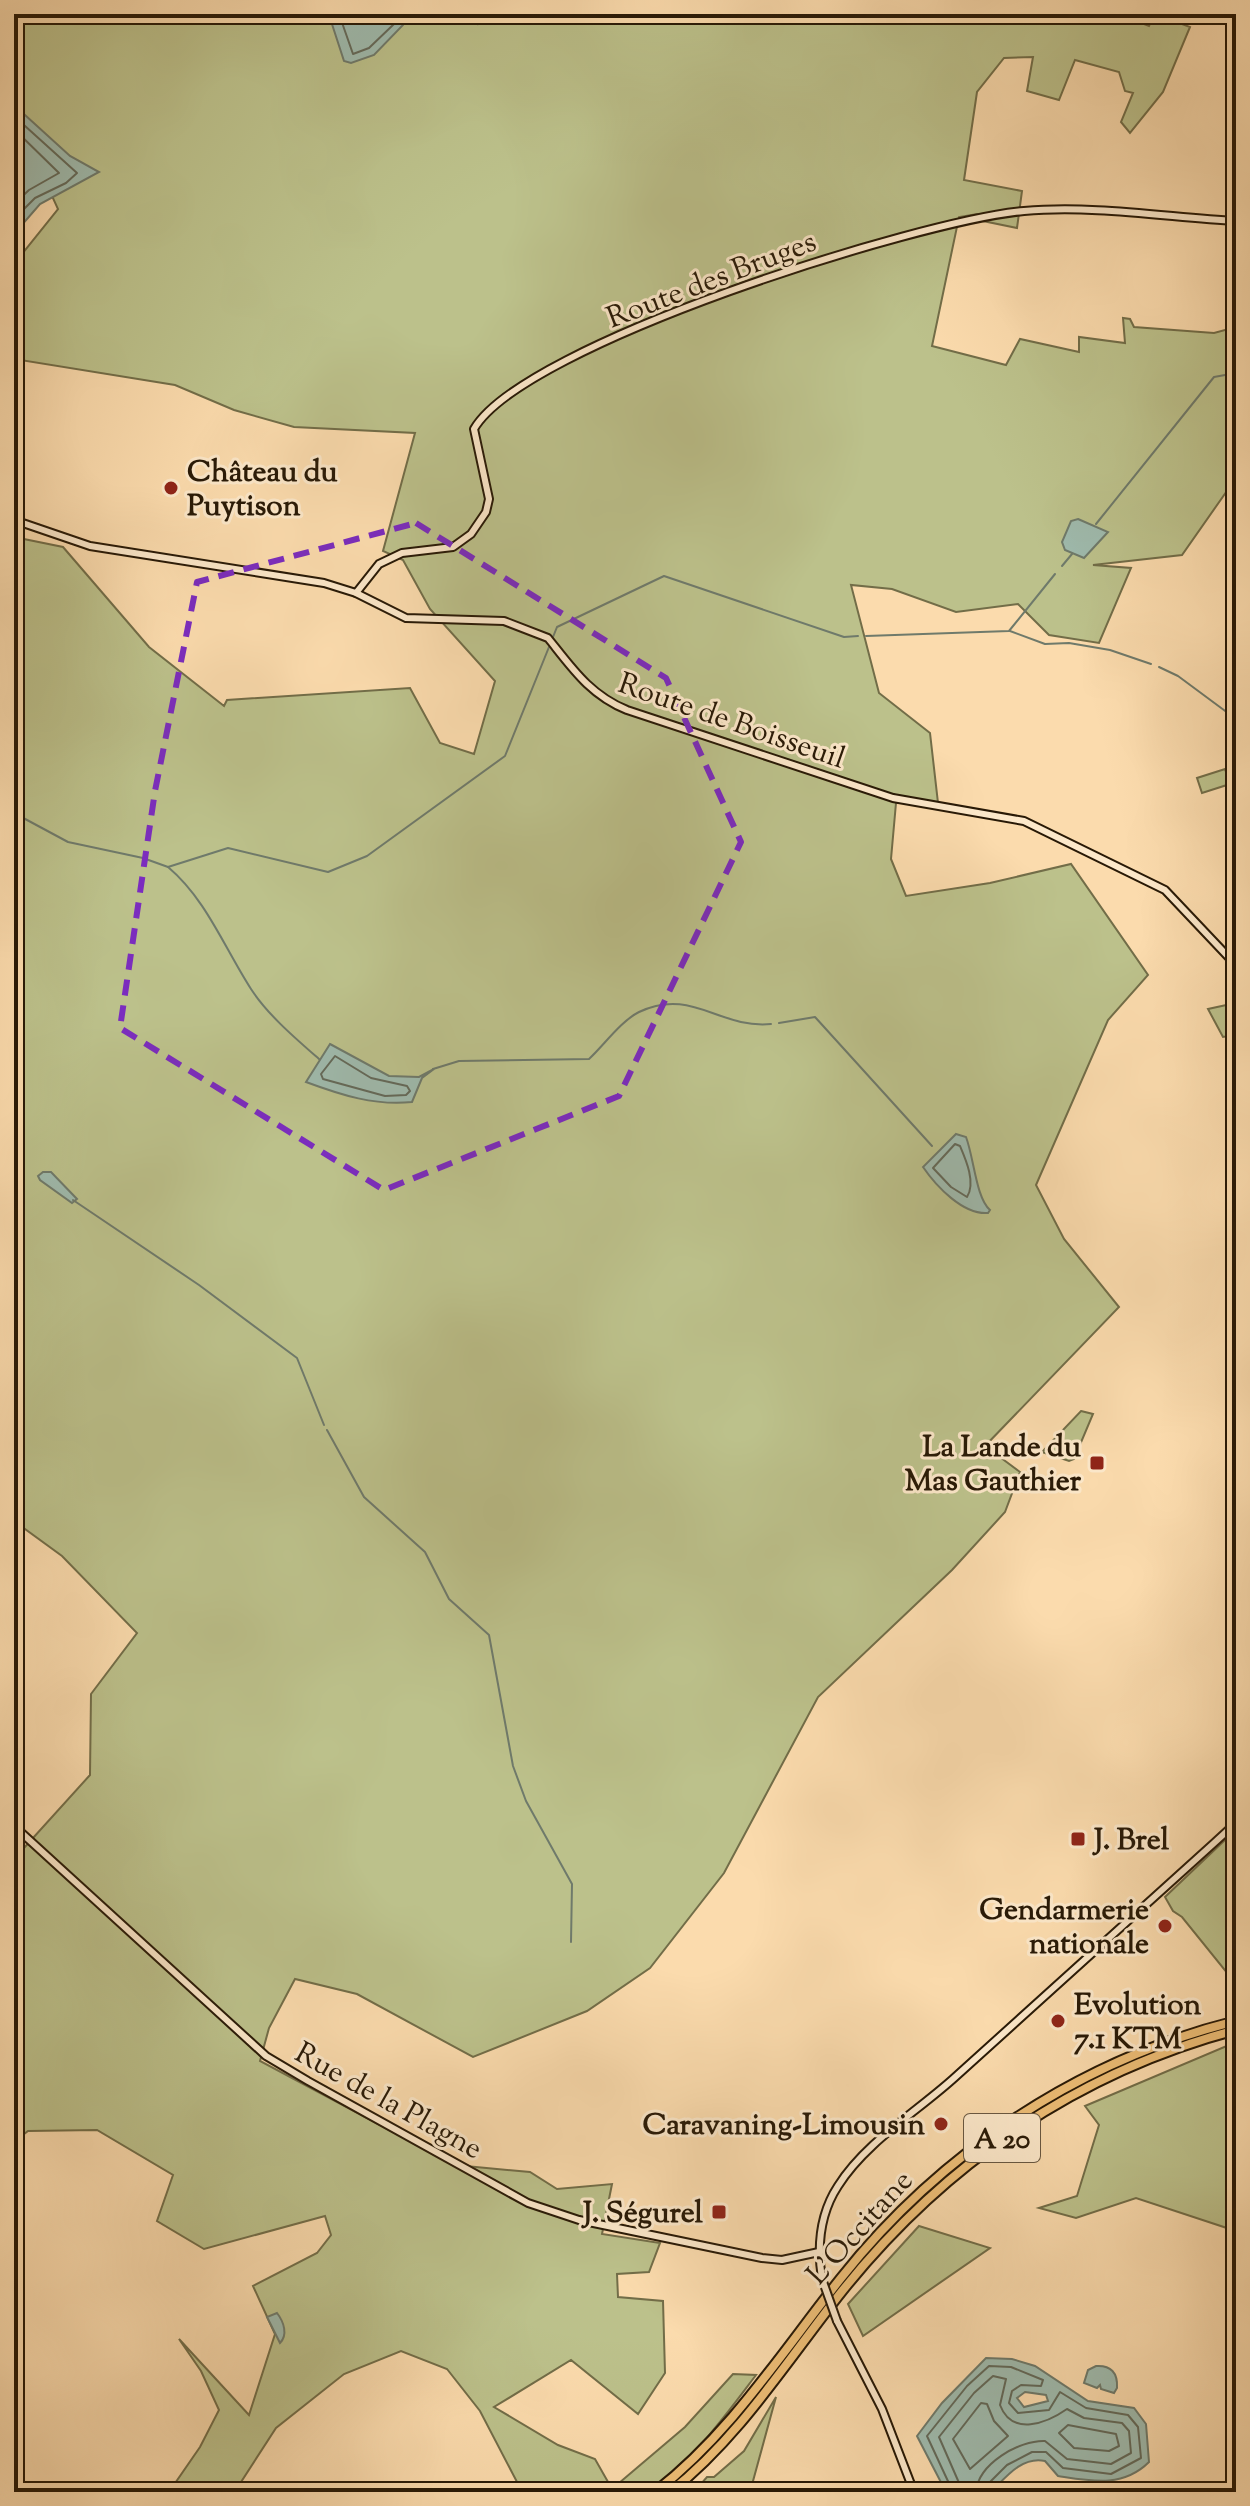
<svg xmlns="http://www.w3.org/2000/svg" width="1250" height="2506" viewBox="0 0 1250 2506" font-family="'Sorts Mill Goudy',serif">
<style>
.green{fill:#bcc18b;stroke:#726d48;stroke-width:2}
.water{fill:#9fbbae;stroke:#6f7a6b;stroke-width:2;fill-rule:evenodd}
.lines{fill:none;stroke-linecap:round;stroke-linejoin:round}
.shore{stroke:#646a5a;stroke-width:2}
.stream{stroke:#6f7a6b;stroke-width:2}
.secondary-casing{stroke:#281906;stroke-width:10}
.highway-casing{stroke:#281906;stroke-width:12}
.secondary{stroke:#fce8ca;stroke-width:6}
.highway{stroke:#eebe76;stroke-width:8}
.secondary-bridge-casing{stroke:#281906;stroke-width:10;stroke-linecap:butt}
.secondary-bridge{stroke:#fce8ca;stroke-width:6}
.marked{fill:none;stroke:#7b2cbf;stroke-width:6;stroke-dasharray:16 10;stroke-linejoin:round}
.poi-dot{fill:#8f2418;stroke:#fce8ca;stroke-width:3}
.labels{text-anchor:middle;stroke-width:6;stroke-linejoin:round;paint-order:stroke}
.shield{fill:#fce8ca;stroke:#685741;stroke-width:2}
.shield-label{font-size:28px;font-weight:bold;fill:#281906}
.street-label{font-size:30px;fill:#281906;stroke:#fce8ca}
.poi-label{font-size:30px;font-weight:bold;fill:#281906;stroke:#fce8ca;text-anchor:end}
</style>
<rect width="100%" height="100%" fill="#fbdbad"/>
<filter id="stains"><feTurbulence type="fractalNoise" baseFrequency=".0025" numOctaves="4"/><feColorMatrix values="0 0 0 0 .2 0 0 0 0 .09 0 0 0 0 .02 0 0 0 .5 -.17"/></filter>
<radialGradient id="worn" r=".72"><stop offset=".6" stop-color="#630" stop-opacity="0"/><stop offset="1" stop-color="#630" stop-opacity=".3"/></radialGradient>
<g class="green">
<path d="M 14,14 L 1118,14 L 1149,26 L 1154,14 L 1182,14 L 1179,23 L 1190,27 L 1163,92 L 1130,133 L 1121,122 L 1133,93 L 1125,91 L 1119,72 L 1075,60 L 1059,100 L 1027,91 L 1033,57 L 1004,58 L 977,92 L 964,180 L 1022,191 L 1017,228 L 983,221 L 977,214 L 959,217 L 932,346 L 1006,365 L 1020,339 L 1079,352 L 1079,337 L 1125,343 L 1123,318 L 1130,319 L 1134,327 L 1214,333 L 1236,327 L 1236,478 L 1182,555 L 1093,565 L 1131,568 L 1099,643 L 1049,635 L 1018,604 L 956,612 L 892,589 L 851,585 L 879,693 L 930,733 L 938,803 L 896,803 L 891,859 L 906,896 L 990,883 L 1071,864 L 1148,975 L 1108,1020 L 1036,1185 L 1064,1239 L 1119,1307 L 985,1446 L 1020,1472 L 1005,1512 L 952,1570 L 818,1697 L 724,1873 L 650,1968 L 587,2011 L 473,2057 L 357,1994 L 295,1979 L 269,2028 L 260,2061 L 455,2165 L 530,2172 L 557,2189 L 612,2184 L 602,2234 L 660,2243 L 649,2272 L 617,2274 L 618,2297 L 663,2301 L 665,2373 L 638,2414 L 571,2360 L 494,2407 L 558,2445 L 595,2459 L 612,2489 L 685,2427 L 733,2374 L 756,2375 C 731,2408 684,2474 645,2491 C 623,2500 542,2488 517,2482 L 480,2411 L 447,2369 L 401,2351 L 344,2374 L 276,2428 L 241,2482 L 226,2492 L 169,2492 L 200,2447 L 219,2410 L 201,2371 L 179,2339 L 249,2415 L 275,2334 L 253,2286 L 317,2253 L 331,2235 L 325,2216 L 204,2249 L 157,2221 L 173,2175 L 97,2130 L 28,2131 L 14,2142 L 14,1859 L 90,1775 L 91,1694 L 137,1633 L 62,1556 L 14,1521 L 14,537 L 63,547 L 149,647 L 224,706 L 227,700 L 410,688 L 440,743 L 474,754 L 495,681 L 430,609 L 403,560 L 383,551 L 415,433 L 294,427 L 234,410 L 175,385 L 14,359 L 14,264 L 58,209 L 31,150 L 14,136 Z"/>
<polygon points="1225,769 1230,784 1202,793 1197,778"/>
<polygon points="1232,963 1236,973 1236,1035 1223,1037 1208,1009 1231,1004 1227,985 1232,982 1228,964"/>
<polygon points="1081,1411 1093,1414 1074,1459 1069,1461 1042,1452"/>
<polygon points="1226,1839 1236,1849 1236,1984 1182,1917 1173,1911 1165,1897"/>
<polygon points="1236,2042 1236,2231 1136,2198 1076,2218 1039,2208 1077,2196 1099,2125 1085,2106"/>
<polygon points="919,2226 990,2248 863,2336 848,2304"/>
<polygon points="776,2397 750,2492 694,2492 707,2477 714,2477 744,2451"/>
</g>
<g class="water">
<polygon points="333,14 401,17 403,25 374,55 351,63 344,61 330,18"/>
<polygon points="476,14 516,14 511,19 478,24"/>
<polygon points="14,105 70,156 99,172 40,204 14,234"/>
<polygon points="1078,519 1108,532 1084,558 1065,550 1062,542 1071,521"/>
<path d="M 330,1044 L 389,1076 L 419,1077 L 434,1069 L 422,1078 L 412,1102 C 375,1106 341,1095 306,1082 Z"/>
<path d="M 956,1134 L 966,1137 C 974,1158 976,1198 990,1210 L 988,1213 C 963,1215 936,1186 923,1167 Z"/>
<polygon points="43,1172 51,1172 77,1199 72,1203 40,1180 38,1176"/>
<path d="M 277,2313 C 284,2322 288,2335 280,2343 L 267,2317 Z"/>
<path d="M 986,2358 L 1012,2359 L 1035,2366 L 1088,2401 L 1134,2408 L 1146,2424 L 1149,2462 C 1123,2488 1091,2481 1058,2476 L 1045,2461 C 1022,2456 1006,2477 991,2492 L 946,2492 L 917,2436 L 942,2403 ZM 1025,2392 L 1046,2395 L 1048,2401 L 1024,2407 L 1017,2398 Z"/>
<path d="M 1096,2366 C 1111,2365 1118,2373 1117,2388 L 1114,2393 L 1101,2389 L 1100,2385 L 1097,2388 L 1084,2383 L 1088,2370 Z"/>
</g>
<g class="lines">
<g class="shore">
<polyline points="339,14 353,54 369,48 394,24 393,14"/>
<polyline points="14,116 77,173 66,183 35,198 14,219"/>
<polyline points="14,129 59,173 29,190 14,204"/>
<polygon points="335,1056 371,1078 407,1086 410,1091 406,1095 385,1096 323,1079 321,1074"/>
<path d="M 955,1144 L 960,1146 C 966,1160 976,1183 967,1197 L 951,1187 L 933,1168 Z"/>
<polygon points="981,2403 987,2404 994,2421 1008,2436 970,2469 953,2439"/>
<polygon points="1068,2425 1116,2434 1119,2446 1109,2451 1074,2448 1059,2433"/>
<polyline points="953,2492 927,2436 967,2386 989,2366 1011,2367 1043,2380 1041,2386 1021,2385 1012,2391 1009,2403 1018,2413 1049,2410 1060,2392 1086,2408 1128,2415 1138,2427 1141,2458 1111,2474 1063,2468 1046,2452 1032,2452 1007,2465 988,2484 986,2492"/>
<path d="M 963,2492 L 939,2437 L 974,2393 L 993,2376 L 1006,2379 L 1000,2405 C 1012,2437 1047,2423 1067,2409 L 1084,2418 L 1122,2423 L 1129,2431 L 1131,2453 L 1111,2464 L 1076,2460 L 1067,2459 L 1045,2441 C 1019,2440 978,2464 976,2492"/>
</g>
<g class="stream">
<polyline points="1096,524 1214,377 1236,373"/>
<polyline points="1062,566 1072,554"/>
<polyline points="1010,631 1045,644 1069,643 1110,650 1151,664"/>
<polyline points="866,636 1009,631 1055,574"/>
<polyline points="553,637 557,627 664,576 844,637 858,636"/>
<polyline points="1159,667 1178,676 1236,719"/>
<polyline points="14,813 68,842 143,858 168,867 228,848 328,872 367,856 505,756 549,647"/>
<path d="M 168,867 C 206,899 224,947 251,989 C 268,1015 295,1038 319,1059"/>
<polyline points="779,1023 815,1017 932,1146"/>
<path d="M 433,1069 L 459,1061 L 589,1059 C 604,1045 621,1021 639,1012 C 692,987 719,1029 771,1024"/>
<polyline points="73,1200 199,1285 297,1358 324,1425"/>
<polyline points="327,1430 364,1497 425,1552 449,1599 489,1635 513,1766 526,1801 572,1884 571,1942"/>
</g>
<g class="secondary-casing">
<g id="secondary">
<path d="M 14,520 L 90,546 L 324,583 L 356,593 L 406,618 L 504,621 L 548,638 C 572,668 590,695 627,710 L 893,798 L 1024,821 L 1165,890 L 1236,965"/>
<path d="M 356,593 L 379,564 L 402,553 L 453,547 L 471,534 L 486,512 L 489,499 L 474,429 C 523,344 921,220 1024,211 C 1093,205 1167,217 1236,221"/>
<polyline points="14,1826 266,2056 308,2081 528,2203 579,2220 762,2258 782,2260 819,2252"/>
<path d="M 822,2279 C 817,2247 819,2215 838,2186 C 865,2143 915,2113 953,2079 C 1047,1994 1142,1909 1236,1823"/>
<polyline points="837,2321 882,2409 914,2492"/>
</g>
</g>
<g class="highway-casing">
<g id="highway">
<path d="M 655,2492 C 731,2433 782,2352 841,2278 C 941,2152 1080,2060 1236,2021"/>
<path d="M 670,2492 C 740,2437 788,2359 843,2290 C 945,2163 1078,2072 1236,2030"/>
</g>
</g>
<use href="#secondary" class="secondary"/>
<use href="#highway" class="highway"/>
<g class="secondary-bridge-casing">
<polyline id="secondary-bridge" points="822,2279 837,2321"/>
</g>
<use href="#secondary-bridge" class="secondary-bridge"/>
</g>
<path class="marked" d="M 416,523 L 666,678 L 741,842 L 619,1096 L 384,1190 L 120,1028 L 155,791 L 197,582 Z"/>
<g class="poi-dot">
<circle cx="171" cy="488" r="8"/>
<rect x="1089" y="1455" width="16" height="16" rx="4"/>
<rect x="1070" y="1831" width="16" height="16" rx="4"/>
<circle cx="1165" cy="1926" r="8"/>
<circle cx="1058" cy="2021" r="8"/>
<circle cx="941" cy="2124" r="8"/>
<rect x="711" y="2204" width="16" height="16" rx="4"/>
</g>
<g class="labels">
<rect class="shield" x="964" y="2114" width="76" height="48" rx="6"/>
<g class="shield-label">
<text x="1002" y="2148">A 20</text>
</g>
<g class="street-label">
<text transform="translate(711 279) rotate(-21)" y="10">Route des Bruges</text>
<text transform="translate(732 720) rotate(19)" y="10">Route de Boisseuil</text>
<text transform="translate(389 2100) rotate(29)" y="10">Rue de la Plagne</text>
<text transform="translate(859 2227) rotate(-48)" y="10">L'Occitane</text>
</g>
<g class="poi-label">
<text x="187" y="481" text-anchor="start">Château du<tspan x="187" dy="34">Puytison</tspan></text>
<text x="1081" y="1456">La Lande du<tspan x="1081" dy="34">Mas Gauthier</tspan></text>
<text x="1094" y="1849" text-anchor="start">J. Brel</text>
<text x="1149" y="1919">Gendarmerie<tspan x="1149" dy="34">nationale</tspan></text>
<text x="1074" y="2014" text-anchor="start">Evolution<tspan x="1074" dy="34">7.1 KTM</tspan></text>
<text x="925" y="2134">Caravaning-Limousin</text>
<text x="703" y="2222">J. Ségurel</text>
</g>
</g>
<rect width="1250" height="2506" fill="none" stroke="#fbdbad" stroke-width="48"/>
<rect x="16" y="16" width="1218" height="2474" fill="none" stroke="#281906" stroke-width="4"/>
<rect x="24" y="24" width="1202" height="2458" fill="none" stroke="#281906" stroke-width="2"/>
<rect width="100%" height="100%" filter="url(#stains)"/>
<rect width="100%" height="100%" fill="url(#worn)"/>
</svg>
